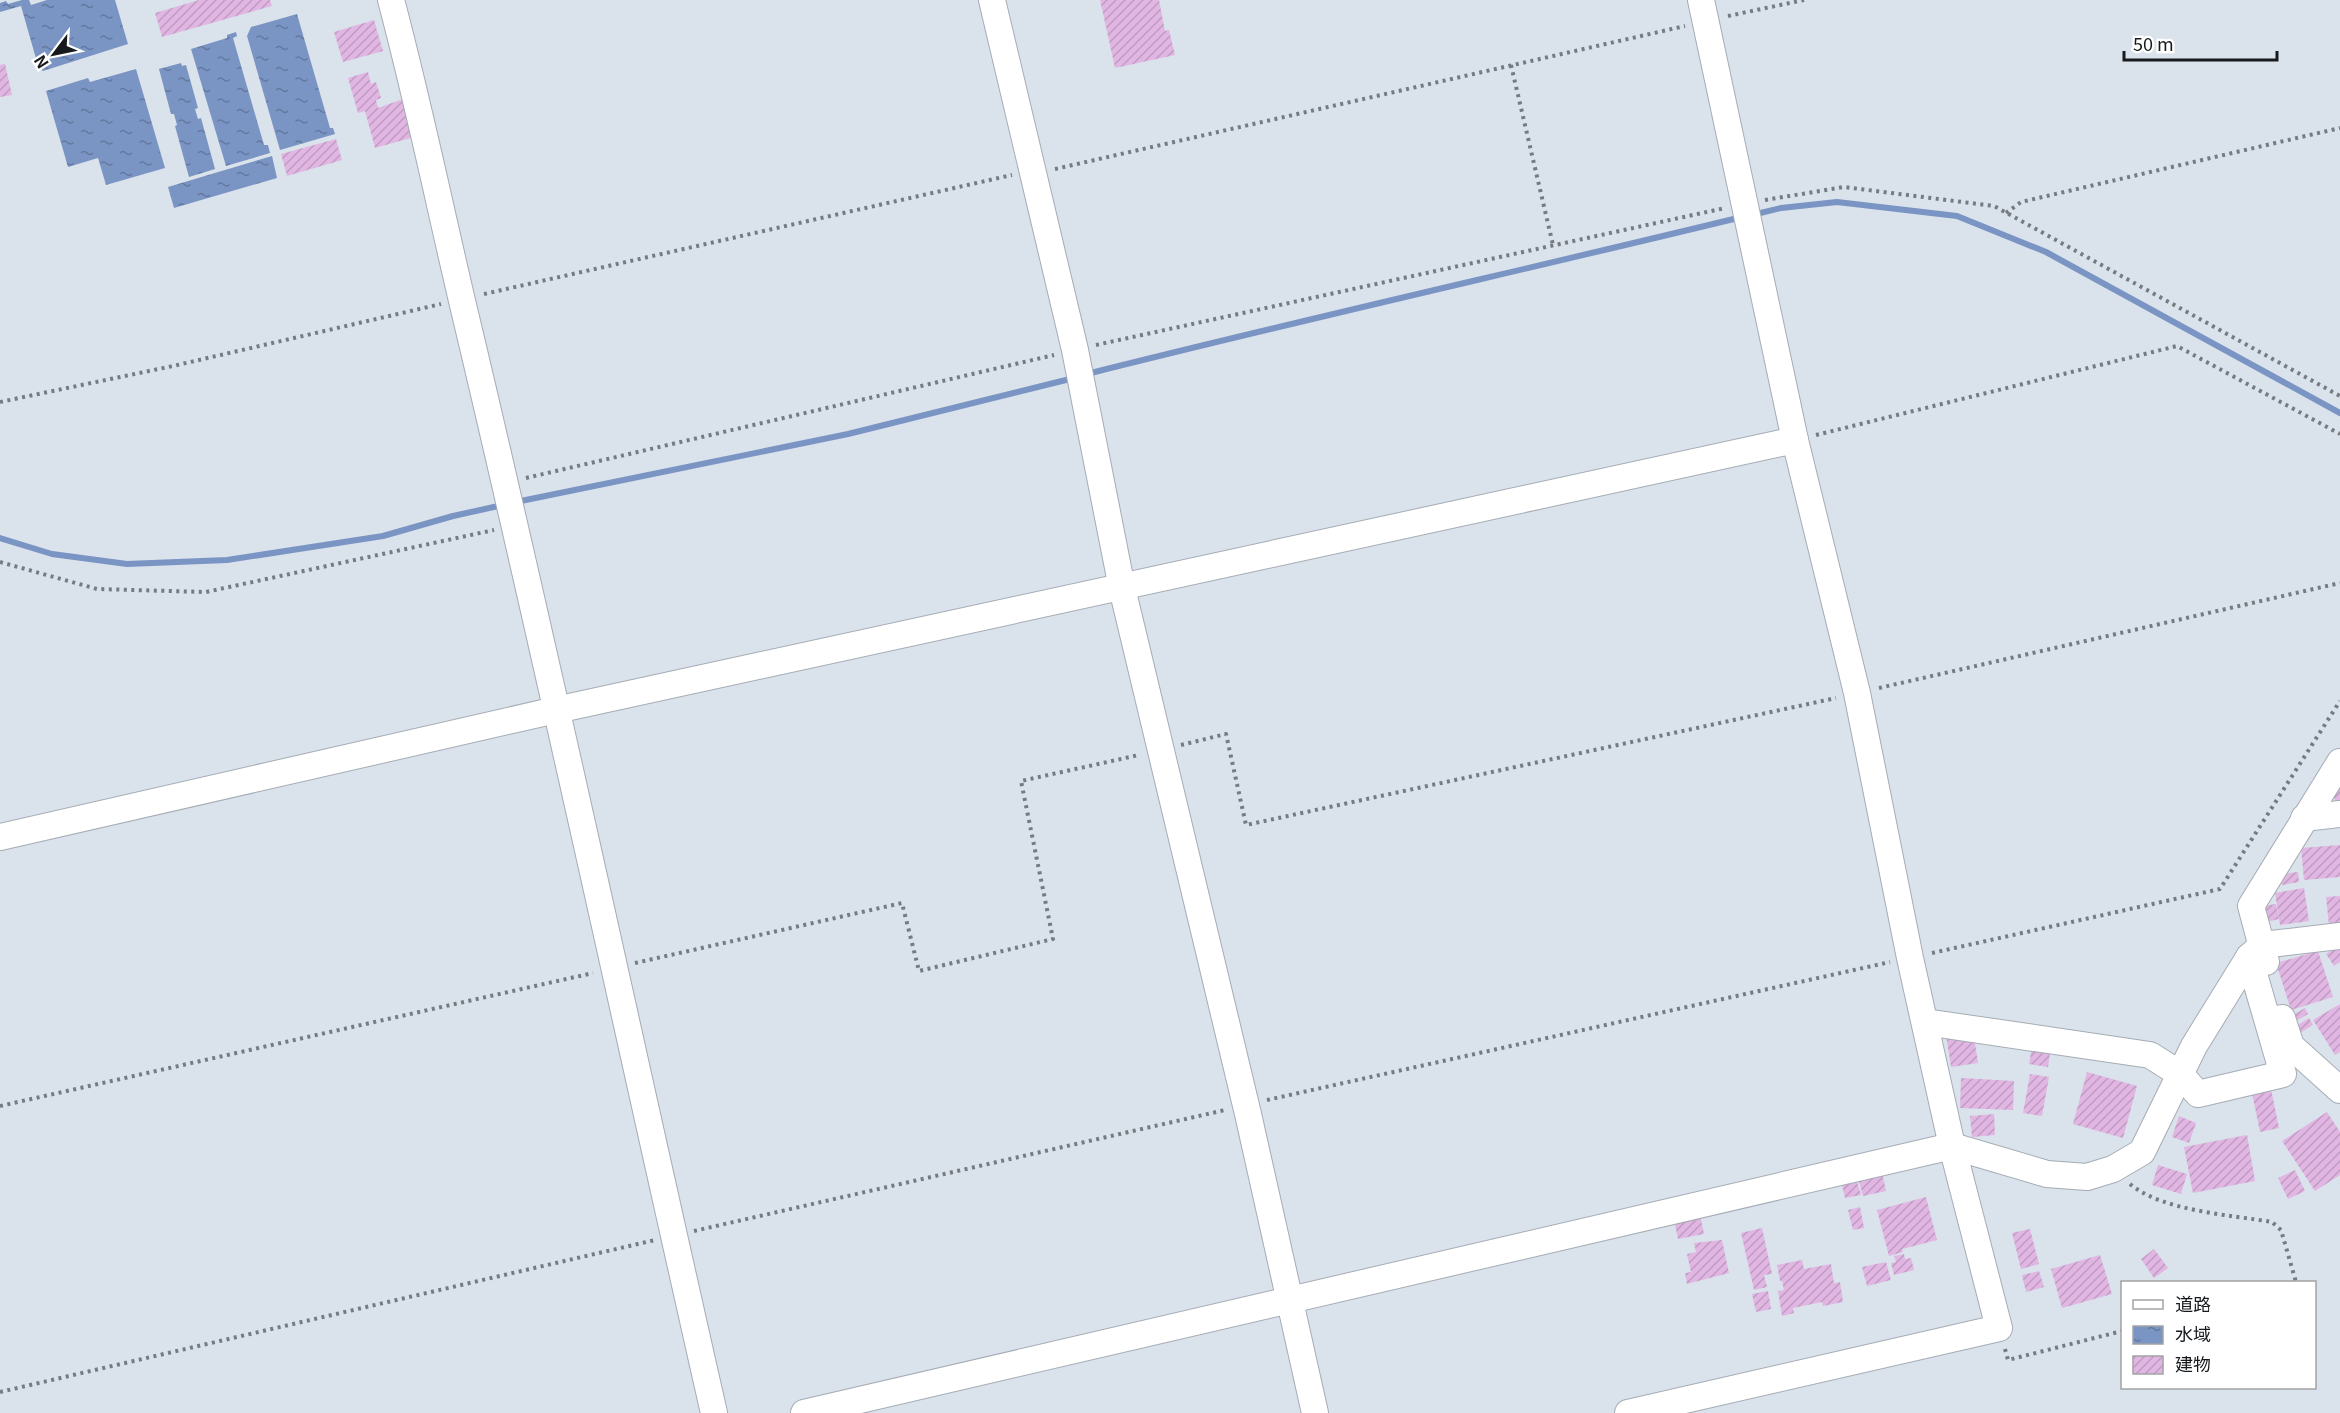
<svg xmlns="http://www.w3.org/2000/svg" width="2340" height="1413" viewBox="0 0 2340 1413" font-family="Georgia,'Noto Sans JP',serif">
<style>
.water{fill:url(#water-ripples)}
.lines{fill:none;stroke-linecap:round;stroke-linejoin:round}
.stream{stroke:#7a94c4;stroke-width:6}
.building{fill:url(#building-hatch)}
.minor-casing{stroke:#a5acb4;stroke-width:28}
.path{stroke:#757b80;stroke-width:4;stroke-dasharray:3 4.5;stroke-linecap:butt}
.minor{stroke:#fff;stroke-width:26}
</style>
<defs>
<pattern id="water-ripples" width="26" height="14" patternUnits="userSpaceOnUse" patternTransform="scale(1.5)"><rect width="26" height="14" fill="#7a94c4"/><path d="M2 4q2-2 4 0t4 0M15 11q2-2 4 0t4 0" fill="none" stroke="#63789f"/></pattern>
<pattern id="building-hatch" width="6" height="6" patternUnits="userSpaceOnUse" patternTransform="scale(1.5)"><rect width="6" height="6" fill="#e1b6e3"/><path d="M-1 1l2-2M0 6l6-6M5 7l2-2" fill="none" stroke="#c09cc2"/></pattern>
</defs>
<rect width="100%" height="100%" fill="#dae2eb"/>
<g class="water">
<polygon points="22,0 29,0 31,5 47,0 115,0 128,44 43,71 39,69 21,6 0,12 0,3 6,1 8,4"/>
<polygon points="297,14 330,128 333,128 335,134 280,150 247,36 251,27"/>
<polygon points="236,32 237,36 233,38 264,145 268,145 270,153 226,166 191,49 227,38 227,35"/>
<polygon points="181,63 182,66 186,65 198,108 195,109 198,119 201,118 215,169 189,177 175,126 177,125 174,114 171,114 159,69"/>
<polygon points="136,69 165,168 106,185 98,158 68,167 46,91 88,78 90,82"/>
<polygon points="272,156 277,178 174,208 168,187"/>
</g>
<g class="lines">
<g class="stream">
<polyline points="1752,215 1781,208 1837,202 1957,216 2046,252 2340,413"/>
<path d="M 1087,374 C 1305,319 1524,270 1742,217"/>
<polyline points="516,502 848,434 1074,378"/>
<polyline points="0,538 52,554 127,564 227,560 383,536 453,516 503,505"/>
</g>
</g>
<g class="building">
<polygon points="199,0 270,0 272,6 162,37 155,13"/>
<polygon points="1100,0 1159,0 1165,31 1169,30 1175,55 1115,68"/>
<polygon points="374,20 383,51 343,62 334,32"/>
<polygon points="5,64 12,95 0,97 0,65"/>
<polygon points="368,72 371,84 376,82 381,98 376,100 378,108 403,99 414,137 375,148 365,111 358,113 348,78"/>
<polygon points="336,139 342,160 287,176 281,154"/>
<polygon points="2340,788 2340,808 2333,796"/>
<polygon points="2340,845 2340,877 2304,880 2301,848"/>
<polygon points="2298,872 2299,882 2282,885 2281,874"/>
<polygon points="2304,888 2309,921 2280,925 2275,893"/>
<polygon points="2340,896 2340,924 2329,925 2326,897"/>
<polygon points="2276,904 2279,919 2266,922 2263,906"/>
<polygon points="2340,945 2340,962 2334,966 2326,954"/>
<polygon points="2318,951 2333,997 2291,1010 2276,963"/>
<polygon points="2340,1004 2340,1052 2335,1055 2313,1020"/>
<polygon points="2305,1008 2308,1014 2294,1022 2291,1016"/>
<polygon points="2309,1018 2313,1025 2300,1033 2296,1026"/>
<polygon points="1973,1031 1978,1063 1951,1067 1946,1035"/>
<polygon points="2033,1043 2051,1046 2048,1067 2029,1064"/>
<polygon points="2087,1072 2137,1086 2123,1138 2073,1124"/>
<polygon points="2030,1074 2049,1077 2042,1116 2023,1113"/>
<polygon points="1961,1078 2014,1081 2013,1110 1960,1108"/>
<polygon points="2271,1089 2279,1128 2260,1132 2252,1093"/>
<polygon points="2327,1112 2340,1132 2340,1175 2315,1191 2282,1141"/>
<polygon points="1994,1114 1995,1135 1972,1137 1970,1116"/>
<polygon points="2179,1116 2196,1123 2189,1143 2172,1137"/>
<polygon points="2247,1135 2255,1181 2193,1193 2184,1147"/>
<polygon points="2158,1165 2187,1174 2181,1194 2152,1185"/>
<polygon points="2295,1170 2305,1191 2288,1199 2278,1178"/>
<polygon points="1882,1172 1886,1191 1863,1196 1858,1178"/>
<polygon points="1856,1178 1861,1195 1845,1198 1841,1181"/>
<polygon points="1926,1197 1937,1240 1902,1249 1903,1252 1889,1256 1877,1210"/>
<polygon points="1860,1207 1864,1228 1853,1230 1848,1210"/>
<polygon points="1700,1215 1704,1234 1678,1239 1674,1220"/>
<polygon points="1762,1228 1772,1274 1764,1275 1767,1287 1754,1290 1741,1233"/>
<polygon points="2030,1229 2039,1264 2021,1269 2012,1233"/>
<polygon points="1722,1240 1729,1273 1687,1284 1685,1273 1691,1272 1687,1254 1696,1252 1694,1243"/>
<polygon points="2154,1249 2168,1268 2154,1278 2141,1259"/>
<polygon points="1904,1254 1905,1259 1911,1258 1914,1270 1894,1275 1891,1263 1896,1262 1894,1256"/>
<polygon points="2100,1255 2112,1294 2062,1308 2051,1269"/>
<polygon points="1802,1260 1804,1269 1831,1264 1834,1283 1840,1282 1843,1302 1823,1306 1822,1302 1793,1308 1794,1313 1782,1316 1778,1291 1784,1290 1782,1281 1780,1281 1777,1265"/>
<polygon points="1886,1262 1891,1280 1867,1286 1862,1267"/>
<polygon points="2039,1271 2044,1287 2026,1292 2022,1275"/>
<polygon points="1768,1291 1771,1309 1756,1312 1752,1294"/>
</g>
<g class="lines">
<g class="minor-casing">
<g id="minor">
<path d="M 391,0 C 418,101 439,203 463,305 C 551,673 630,1044 714,1413"/>
<polyline points="992,0 1075,350 1122,588 1248,1114 1315,1413"/>
<polyline points="2304,818 2340,814"/>
<polyline points="0,837 556,710 1795,440"/>
<polyline points="2266,962 2251,906 2340,762"/>
<polyline points="2282,1018 2291,1046 2340,1090"/>
<polyline points="1925,1022 2150,1055 2180,1074 2198,1094 2283,1074 2249,957"/>
<polyline points="804,1413 1952,1146 2047,1174 2087,1177 2113,1169 2142,1152 2194,1046 2249,957 2262,945 2340,936"/>
<polyline points="1628,1413 1999,1328 1952,1146 1910,958 1857,693 1795,440 1701,0"/>
</g>
</g>
<g class="path">
<polyline points="1728,16 1804,0"/>
<polyline points="1511,65 1553,245"/>
<polyline points="1055,169 1685,26"/>
<polyline points="1765,200 1844,187 1994,206 2340,396"/>
<polyline points="2006,213 2021,202 2340,128"/>
<polyline points="484,294 1012,175"/>
<polyline points="1096,345 1725,208"/>
<polyline points="0,402 173,366 441,304"/>
<polyline points="1816,435 2177,346 2340,434"/>
<polyline points="526,478 1054,355"/>
<polyline points="0,562 97,589 206,592 494,530"/>
<polyline points="1879,688 2340,583"/>
<polyline points="1181,745 1226,734 1246,825 1836,698"/>
<polyline points="1932,953 2220,889 2340,701"/>
<polyline points="635,963 902,903 919,971 1053,939 1021,781 1139,755"/>
<polyline points="1267,1100 1890,962"/>
<polyline points="0,1106 593,973"/>
<path d="M 2130,1184 C 2162,1211 2231,1215 2272,1222 L 2281,1230 L 2296,1282"/>
<polyline points="694,1231 1225,1110"/>
<polyline points="2005,1349 2008,1360 2122,1331"/>
<polyline points="0,1392 655,1240"/>
</g>
<use href="#minor" class="minor"/>
</g>
<rect x="2121" y="1281" width="195" height="108" fill="#ffffff" stroke="#a2a3a5" stroke-width="1.5"/>
<rect x="2133" y="1300" width="30" height="9" fill="#ffffff" stroke="#a2a3a5" stroke-width="1.5"/>
<text x="2175" y="1311" font-size="18" fill="#171a1d">道路</text>
<rect x="2133" y="1326" width="30" height="18" fill="url(#water-ripples)" stroke="#a2a3a5" stroke-width="1.5"/>
<text x="2175" y="1341" font-size="18" fill="#171a1d">水域</text>
<rect x="2133" y="1356" width="30" height="18" fill="url(#building-hatch)" stroke="#a2a3a5" stroke-width="1.5"/>
<text x="2175" y="1371" font-size="18" fill="#171a1d">建物</text>
<g transform="translate(54 54) rotate(238)" stroke="#ffffff" stroke-width="4.5" paint-order="stroke">
<path d="M0-4.5L10 22L0 15L-10 22Z" fill="#171a1d"/>
<text y="-9" font-size="16" font-weight="bold" text-anchor="middle" fill="#171a1d">N</text>
</g>
<path d="M2124 51v9h153v-9" fill="none" stroke="#171a1d" stroke-width="3"/>
<text x="2133" y="51" font-size="18" fill="#171a1d" stroke="#ffffff" stroke-width="4.5" paint-order="stroke">50 m</text>
</svg>
